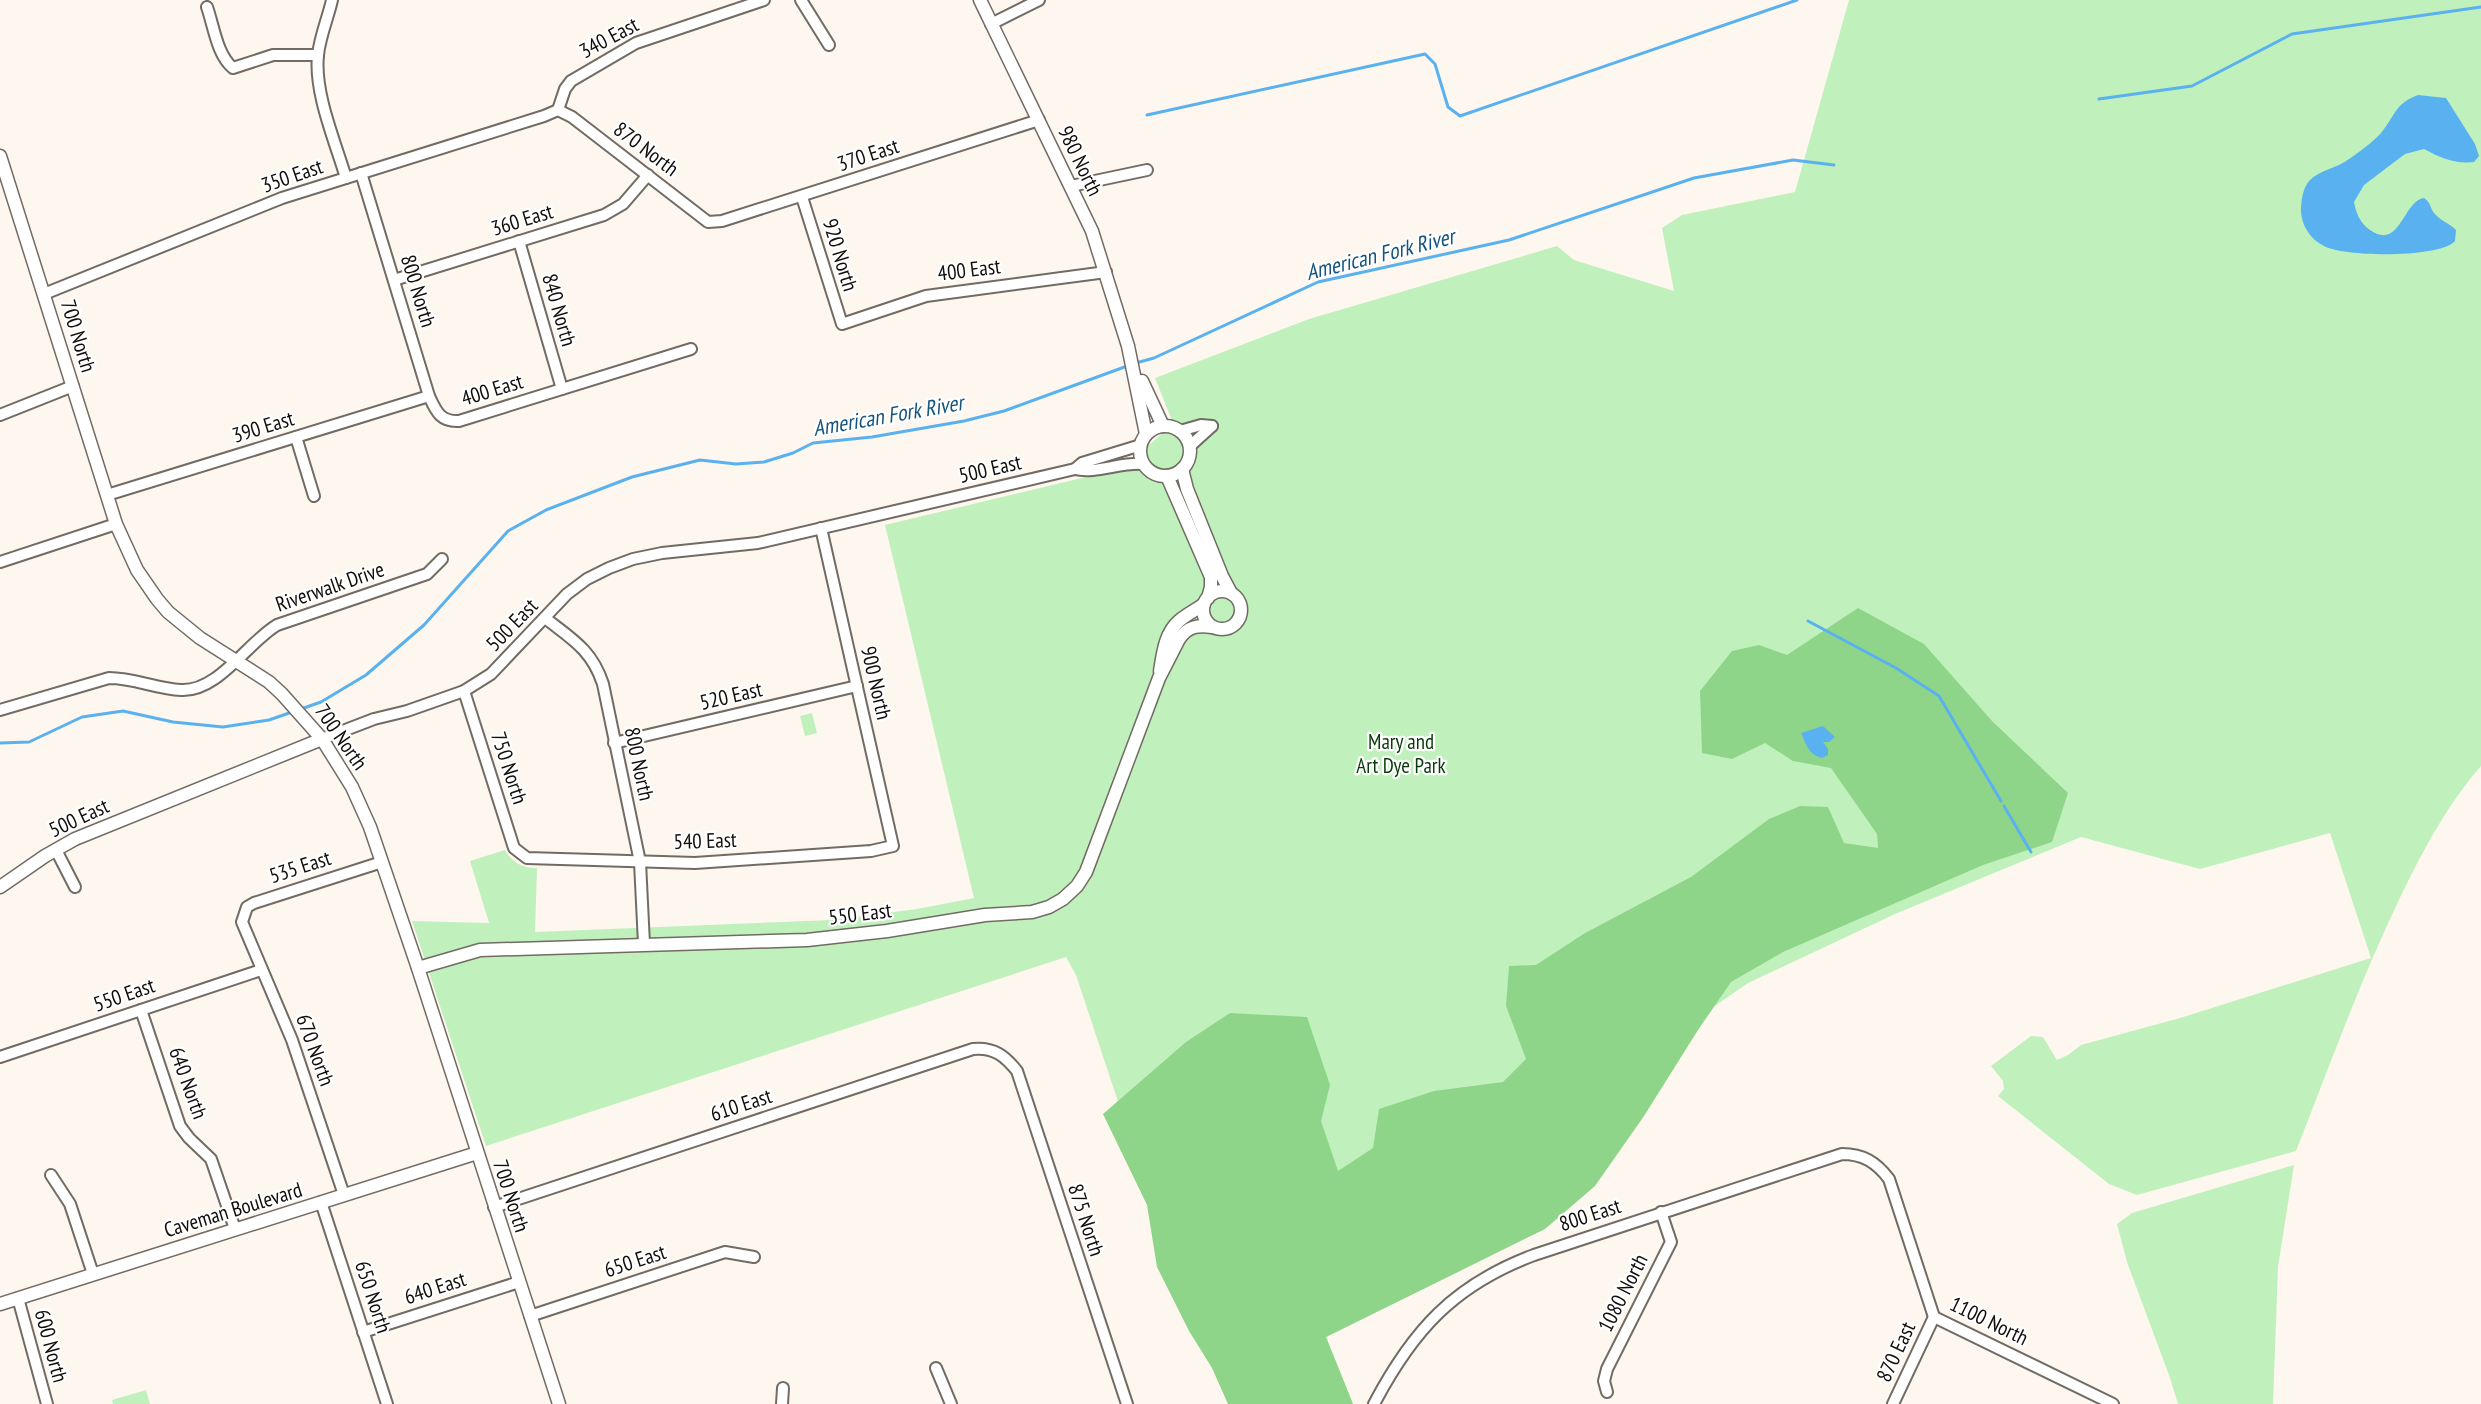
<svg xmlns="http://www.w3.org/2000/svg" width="2481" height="1404" viewBox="0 0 2481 1404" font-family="'PT Sans Narrow',sans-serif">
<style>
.green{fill:#c0f1bc}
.forest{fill:#8ed58a}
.water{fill:#5ab1f0}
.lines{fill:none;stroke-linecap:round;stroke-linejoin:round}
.stream{stroke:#5ab1f0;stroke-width:3}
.minor-casing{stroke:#716b64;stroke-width:14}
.tertiary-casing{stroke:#716b64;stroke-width:15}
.minor{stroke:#fff;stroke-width:10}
.tertiary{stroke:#fff;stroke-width:12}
.labels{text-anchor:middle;stroke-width:4.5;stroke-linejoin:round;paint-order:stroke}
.street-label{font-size:21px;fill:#100d0b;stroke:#fff}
.park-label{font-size:21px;fill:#093b0a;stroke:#fff}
.water-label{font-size:22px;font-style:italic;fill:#14547e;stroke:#fff}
</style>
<rect width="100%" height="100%" fill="#fef7ef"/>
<g class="green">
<path d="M 1849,0 L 2481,0 L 2481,766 C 2446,806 2421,854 2398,902 C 2359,983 2329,1068 2296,1151 L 2137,1195 L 2109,1184 L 1998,1096 L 2004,1089 L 2003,1081 L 1991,1066 L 2031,1036 L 2043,1037 L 2057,1060 L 2068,1055 L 2081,1045 L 2180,1018 L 2371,958 L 2330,833 L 2200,869 L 2081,837 L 1895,914 L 1748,983 L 1689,1024 L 1545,1229 L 1326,1337 L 1353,1404 L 1228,1404 L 1146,1186 L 1076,975 L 1066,957 L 486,1146 L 412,921 L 489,923 L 470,861 L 505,850 C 512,863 523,868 537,868 L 535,932 L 831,920 L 917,909 L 974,898 L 885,525 L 1124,468 L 1173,423 L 1155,378 L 1309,319 L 1557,246 L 1574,260 L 1674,291 L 1662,228 L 1682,215 L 1795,192 Z"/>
<polygon points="812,713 817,733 805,736 800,716"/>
<polygon points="2294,1165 2278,1267 2273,1404 2178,1404 2170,1378 2127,1262 2117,1224 2132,1213"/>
<polygon points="146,1390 150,1404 113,1404 112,1400"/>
</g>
<polygon class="forest" points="1858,608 1924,644 1992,721 2068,793 2052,842 1983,865 1783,952 1731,982 1698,1030 1644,1116 1595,1186 1545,1229 1326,1337 1353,1404 1228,1404 1212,1368 1189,1331 1157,1267 1147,1205 1103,1114 1186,1042 1230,1013 1307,1017 1330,1085 1321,1121 1338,1171 1373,1148 1379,1109 1434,1091 1503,1082 1526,1059 1506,1006 1509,966 1536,965 1585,933 1691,877 1769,819 1800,806 1828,807 1844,843 1878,848 1877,834 1831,768 1793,761 1765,743 1732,759 1702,753 1700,691 1732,651 1759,645 1787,655"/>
<g class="water">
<path d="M 2418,95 L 2446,98 L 2475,144 L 2479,156 L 2474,162 C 2455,164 2441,158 2424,149 L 2405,154 L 2364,185 L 2354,202 C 2356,213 2360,223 2370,230 C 2400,251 2403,201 2424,198 C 2431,202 2430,209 2435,214 C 2441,221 2449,223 2456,230 L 2455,241 C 2440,258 2348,257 2326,247 C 2310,240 2300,224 2301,207 C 2302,197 2303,189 2309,181 C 2319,170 2338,168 2349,159 C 2358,153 2374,141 2381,133 C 2396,115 2394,104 2418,95 Z"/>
<path d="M 1823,726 L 1835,737 L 1829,742 L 1823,742 L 1828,749 L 1828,755 L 1822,758 C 1809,755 1806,744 1801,733 Z"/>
</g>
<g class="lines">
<g class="stream">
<polyline points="2099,99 2192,86 2292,34 2481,7"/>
<polyline points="1147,115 1425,54 1435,64 1448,107 1460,116 1797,0"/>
<polyline points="1136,363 1154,358 1318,282 1509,240 1694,178 1793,160 1834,165"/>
<polyline points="1808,621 1896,668 1939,696 2001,801"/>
<polyline points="301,709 321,702 366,675 424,625 508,531 546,510 632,477 700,460 736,464 764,462 793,453 813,443 872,437 964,421 1004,411 1130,365"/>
<polyline points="0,743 29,742 82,717 123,711 173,722 223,727 269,720 292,712"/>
<polyline points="2004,806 2031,852"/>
</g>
<g class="minor-casing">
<g id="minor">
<path d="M 332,0 C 328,18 320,36 318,55 C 314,93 335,141 346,178"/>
<polyline points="801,0 829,45"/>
<path d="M 207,7 C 214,27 217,55 233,68 L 273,55 L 318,55"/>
<polyline points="991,24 1039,0"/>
<polyline points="558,110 572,117 708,222 722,221 1039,120"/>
<polyline points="558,110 565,89 571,81 636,43 764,0"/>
<path d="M 361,173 L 429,396 C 436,411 440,422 459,421 L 691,349"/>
<polyline points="1071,186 1147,170"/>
<polyline points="802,197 842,324 926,296 1106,272"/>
<polyline points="519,241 562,389"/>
<polyline points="394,280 604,215 623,204 648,175"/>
<polyline points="44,294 282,198 544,116 558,110"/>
<polyline points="0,415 73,386"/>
<polyline points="1180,431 1201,425 1212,426"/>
<polyline points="296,437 314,496"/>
<polyline points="1190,446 1212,426"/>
<polyline points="1075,469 1082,463 1141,445"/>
<polyline points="107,495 429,396"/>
<polyline points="0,562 116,524"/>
<path d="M 545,618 C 572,639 592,650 603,684 L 640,862 L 644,944"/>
<polyline points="464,691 514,848 527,858 695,863 871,851 893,846 821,528"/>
<path d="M 0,710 L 109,678 C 134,678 157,689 181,690 C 218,692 247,643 277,625 L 427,574 L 442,559"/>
<path d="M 322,739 L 374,719 L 407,711 L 464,691 L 491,674 L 567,594 L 587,579 L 609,568 L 633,559 L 662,553 L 758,543 L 1075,469 C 1095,474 1121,462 1143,464"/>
<polyline points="614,743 857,686"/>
<polyline points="56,850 75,887"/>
<polyline points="141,1010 180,1126 189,1138 211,1159 235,1229"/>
<polyline points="0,1057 261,970"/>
<polyline points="51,1175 70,1204 93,1274"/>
<polyline points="344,1195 292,1040 242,922 247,907 254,903 382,862"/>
<polyline points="321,1202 387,1404"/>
<path d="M 494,1207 L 973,1049 C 994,1047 1005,1056 1017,1071 L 1127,1404"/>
<polyline points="18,1298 47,1404"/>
<polyline points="530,1316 725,1252 754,1257"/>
<polyline points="363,1332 519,1282"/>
<polyline points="936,1368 951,1404"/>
<polyline points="1607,1392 1604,1381 1607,1369 1671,1242 1661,1212"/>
<polyline points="782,1404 783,1388"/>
<path d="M 1374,1404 C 1413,1330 1454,1285 1534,1255 L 1842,1154 C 1863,1154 1876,1162 1889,1179 L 1934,1317 L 2113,1404"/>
<polyline points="1893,1404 1934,1317"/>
</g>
</g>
<g class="tertiary-casing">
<g id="tertiary">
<polyline points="980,0 1092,231 1128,346 1146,434"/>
<polyline points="0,156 116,524 137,570 157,599 168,612 200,638 269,682 282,694 322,739 352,787 370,827 418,968 559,1404"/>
<polyline points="1142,381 1163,426"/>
<circle cx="1165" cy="451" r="25"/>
<polyline points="1182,469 1187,489 1222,576 1231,593"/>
<polyline points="1167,476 1211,577 1211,587 1208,598"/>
<circle cx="1222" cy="610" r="19"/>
<path d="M 1160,671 C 1163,653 1165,633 1179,621 C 1187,614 1196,610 1204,604"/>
<polyline points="0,887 45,856 75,839 322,739"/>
<path d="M 418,968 L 480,950 L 807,940 L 887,931 L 985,915 L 1032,912 L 1049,907 L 1063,899 L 1077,886 L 1086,872 L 1159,678 L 1179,639 C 1188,626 1198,625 1212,627"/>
<polyline points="0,1304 477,1153"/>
</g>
</g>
<use href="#minor" class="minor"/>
<use href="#tertiary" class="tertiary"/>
</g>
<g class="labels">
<g class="street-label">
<text transform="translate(609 38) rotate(-28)" y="7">340 East</text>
<text transform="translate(646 149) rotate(37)" y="7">870 North</text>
<text transform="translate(868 155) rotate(-18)" y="7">370 East</text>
<text transform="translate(1080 161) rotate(64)" y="7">980 North</text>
<text transform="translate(292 176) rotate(-19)" y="7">350 East</text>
<text transform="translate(522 220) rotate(-17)" y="7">360 East</text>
<text transform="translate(840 255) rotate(73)" y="7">920 North</text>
<text transform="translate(969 270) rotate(-7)" y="7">400 East</text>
<text transform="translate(418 291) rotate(73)" y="7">800 North</text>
<text transform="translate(559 310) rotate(74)" y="7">840 North</text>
<text transform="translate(78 336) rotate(73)" y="7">700 North</text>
<text transform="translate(492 390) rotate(-17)" y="7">400 East</text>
<text transform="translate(263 427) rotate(-17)" y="7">390 East</text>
<text transform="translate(990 469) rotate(-13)" y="7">500 East</text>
<text transform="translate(330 587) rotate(-19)" y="7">Riverwalk Drive</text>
<text transform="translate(512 625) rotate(-46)" y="7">500 East</text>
<text transform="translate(876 683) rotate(77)" y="7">900 North</text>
<text transform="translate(731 696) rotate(-13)" y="7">520 East</text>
<text transform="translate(341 737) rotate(55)" y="7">700 North</text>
<text transform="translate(639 764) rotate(78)" y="7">800 North</text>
<text transform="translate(509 768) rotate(72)" y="7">750 North</text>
<text transform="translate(79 818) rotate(-25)" y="7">500 East</text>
<text transform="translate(705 841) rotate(-2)" y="7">540 East</text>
<text transform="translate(300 867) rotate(-18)" y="7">535 East</text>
<text transform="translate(860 914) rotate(-7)" y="7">550 East</text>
<text transform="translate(124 995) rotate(-19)" y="7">550 East</text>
<text transform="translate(315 1050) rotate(70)" y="7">670 North</text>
<text transform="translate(188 1083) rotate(70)" y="7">640 North</text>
<text transform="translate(741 1105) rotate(-18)" y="7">610 East</text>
<text transform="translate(511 1196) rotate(72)" y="7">700 North</text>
<text transform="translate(233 1210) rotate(-17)" y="7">Caveman Boulevard</text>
<text transform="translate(1590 1215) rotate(-18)" y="7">800 East</text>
<text transform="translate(1086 1220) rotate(72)" y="7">875 North</text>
<text transform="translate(635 1261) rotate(-18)" y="7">650 East</text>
<text transform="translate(435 1288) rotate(-18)" y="7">640 East</text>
<text transform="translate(1623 1293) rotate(-63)" y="7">1080 North</text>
<text transform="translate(373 1297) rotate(72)" y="7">650 North</text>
<text transform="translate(1989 1321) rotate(26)" y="7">1100 North</text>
<text transform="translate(51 1346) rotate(75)" y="7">600 North</text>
<text transform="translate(1896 1352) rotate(-65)" y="7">870 East</text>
</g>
<g class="park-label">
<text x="1401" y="749">Mary and<tspan x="1401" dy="24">Art Dye Park</tspan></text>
</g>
<g class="water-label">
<text transform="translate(1380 254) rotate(-14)" y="8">American Fork River</text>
<text transform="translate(888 415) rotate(-10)" y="8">American Fork River</text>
</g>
</g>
</svg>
